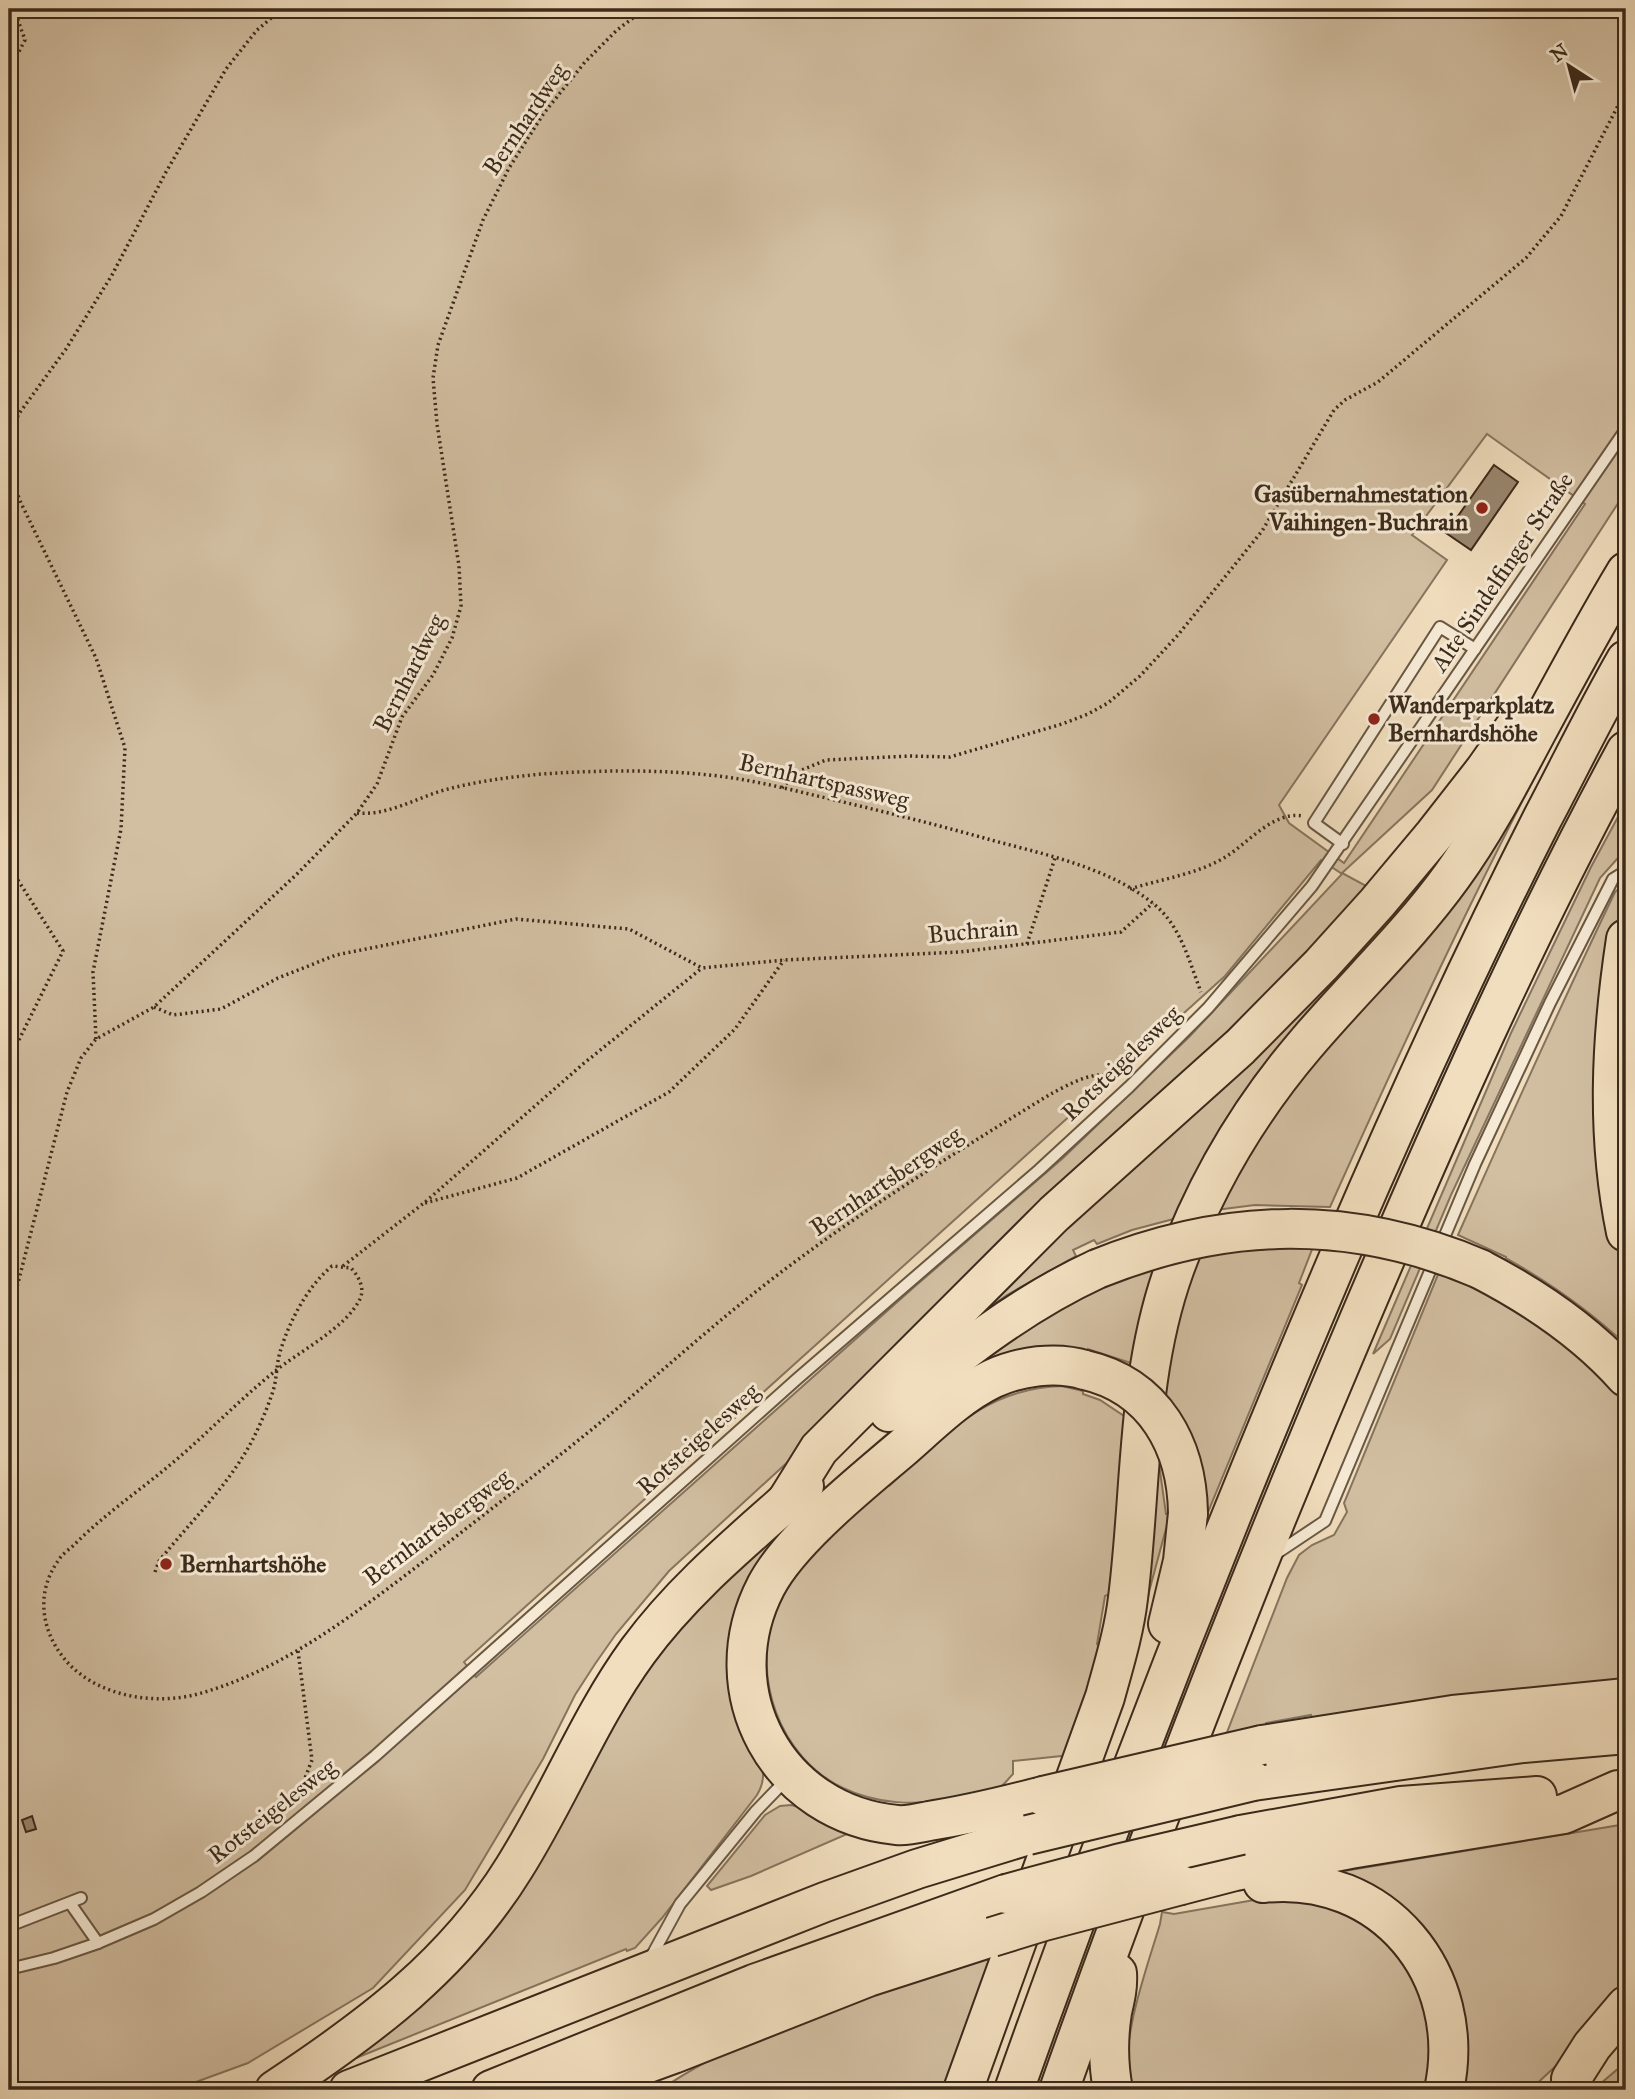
<svg xmlns="http://www.w3.org/2000/svg" width="1635" height="2099" viewBox="0 0 1635 2099" font-family="'IM FELL Great Primer',serif">
<style>
.green{fill:#d2bfa2;stroke:#86745e;stroke-width:2;fill-rule:evenodd}
.building{fill:#9a8870;stroke:#3b2a1b;stroke-width:2}
.lines{fill:none;stroke-linecap:round;stroke-linejoin:round}
.service-casing{stroke:#685744;stroke-width:14}
.motorway-casing{stroke:#3b2a1b;stroke-width:42}
.path{stroke:#3b2a1b;stroke-width:3.5;stroke-dasharray:2 3.5;stroke-linecap:butt}
.service{stroke:#f6ead5;stroke-width:10}
.motorway{stroke:#f1debe;stroke-width:38}
.motorway-bridge-casing{stroke:#3b2a1b;stroke-width:42;stroke-linecap:butt}
.motorway-bridge{stroke:#f1debe;stroke-width:38}
.poi-dot{fill:#8f2418;stroke:#f6ead5;stroke-width:2.5}
.labels{text-anchor:middle;stroke-width:6;stroke-linejoin:round;paint-order:stroke}
.street-label{font-size:24px;fill:#3b2a1b;stroke:#f6ead5}
.poi-label{font-size:24px;font-weight:bold;fill:#3b2a1b;stroke:#f6ead5;text-anchor:start}
</style>
<rect width="100%" height="100%" fill="#f1debe"/>
<filter id="stains"><feTurbulence type="fractalNoise" baseFrequency=".00286" numOctaves="4"/><feColorMatrix values="0 0 0 0 .2 0 0 0 0 .09 0 0 0 0 .02 0 0 0 .5 -.17"/></filter>
<radialGradient id="worn" r=".72"><stop offset=".6" stop-color="#630" stop-opacity="0"/><stop offset="1" stop-color="#630" stop-opacity=".3"/></radialGradient>
<g class="green">
<path d="M 9,9 L 1626,9 L 1626,491 L 1432,790 L 1342,873 L 1370,888 L 1350,913 L 829,1424 L 669,1571 L 616,1634 L 595,1664 L 575,1695 L 543,1759 L 465,1890 L 373,1988 L 248,2063 L 174,2090 L 9,2090 ZM 1487,434 L 1585,504 L 1344,863 L 1289,823 L 1279,805 L 1447,560 L 1412,535 ZM 1321,860 L 1342,874 L 1189,1037 L 1063,1158 L 913,1288 L 476,1677 L 464,1662 L 1225,976 Z"/>
<path d="M 1626,592 L 1626,610 C 1515,803 1421,1004 1330,1207 L 1255,1205 L 1208,1211 Z"/>
<polygon points="1487,783 1450,858 1181,1217 1132,1230 1097,1244 1094,1240 1073,1250 1076,1256 1007,1295 955,1332"/>
<polygon points="1626,802 1626,849 1600,878 1451,1195 1390,1339 1373,1354 1511,1033 1591,867"/>
<path d="M 1623,885 L 1625,886 L 1611,974 L 1612,1206 L 1626,1263 L 1626,1345 C 1589,1310 1550,1283 1506,1258 L 1506,1257 L 1458,1235 C 1509,1120 1561,1005 1615,892 Z"/>
<polygon points="1313,1247 1299,1283 1302,1285 1201,1529 1161,1394 1189,1257 1227,1250"/>
<path d="M 1162,1265 L 1137,1365 L 1088,1349 L 1087,1355 L 1047,1352 L 770,1557 L 756,1750 C 763,1768 767,1778 757,1795 L 662,1918 L 635,1948 L 627,1951 L 626,1949 L 356,2058 L 396,2026 L 641,1674 L 705,1598 L 796,1513 L 923,1403 L 980,1359 L 1080,1294 Z"/>
<path d="M 1439,1272 L 1486,1293 L 1559,1338 L 1603,1378 L 1626,1404 L 1626,1679 C 1521,1689 1417,1697 1313,1721 L 1311,1715 L 1266,1723 L 1266,1727 L 1226,1735 L 1287,1578 L 1299,1555 L 1312,1545 L 1334,1535 L 1347,1512 L 1344,1503 Z"/>
<path d="M 1062,1386 L 1083,1391 L 1083,1394 L 1100,1400 L 1130,1420 L 1121,1589 L 1105,1596 L 1097,1644 L 1110,1655 L 1071,1755 L 1013,1761 L 1013,1774 C 1008,1779 1004,1785 998,1789 C 990,1795 963,1797 952,1799 C 915,1805 878,1805 843,1788 C 780,1758 750,1676 776,1611 C 798,1558 846,1522 887,1484 L 889,1486 C 944,1437 983,1388 1062,1386 Z"/>
<polygon points="1159,1464 1166,1514 1168,1514 1167,1525 1150,1588 1135,1658"/>
<polygon points="791,1805 807,1809 854,1831 751,1876 711,1890 707,1886 765,1815 780,1806"/>
<polygon points="1626,1824 1626,1985 1559,2063 1530,2090 1454,2090 1459,2015 1332,1873"/>
<path d="M 1260,1899 L 1328,1902 L 1391,1940 L 1429,2007 L 1429,2090 L 1131,2090 C 1117,2047 1147,1968 1160,1924 L 1162,1912 L 1174,1914 Z"/>
<path d="M 1001,1951 L 949,2090 L 660,2090 C 757,2023 889,1989 1001,1951 Z"/>
<polygon points="1626,2062 1626,2090 1593,2090"/>
</g>
<g class="building">
<polygon points="1494,465 1518,482 1471,550 1446,533"/>
<polygon points="32,1816 36,1829 26,1832 22,1820"/>
</g>
<g class="lines">
<g class="service-casing">
<g id="service">
<polyline points="1343,844 1314,823 1440,627 1475,649"/>
<polyline points="1274,1555 1325,1521 1475,1164 1550,1003 1613,879 1626,871"/>
<polyline points="70,1903 98,1943"/>
<polyline points="9,1926 81,1898"/>
<polyline points="650,1959 680,1904 756,1811 786,1780"/>
<polyline points="9,1969 54,1958 98,1943 154,1919 201,1892 254,1856 375,1756 797,1379 1039,1170 1129,1087 1208,1008 1312,886 1626,429"/>
</g>
</g>
<g class="motorway-casing">
<g id="motorway">
<path d="M 1626,939 C 1611,1038 1606,1134 1626,1232"/>
<path d="M 1480,1269 C 1534,1297 1585,1331 1626,1377"/>
<path d="M 889,1412 C 954,1357 1019,1305 1097,1269"/>
<polyline points="786,1502 819,1449 1054,1214 1240,1047 1321,965 1377,903 1434,835 1484,771 1520,720"/>
<polyline points="1168,1624 1183,1561 1188,1513"/>
<polyline points="1262,1745 1453,1715 1626,1698"/>
<polyline points="1253,1781 1523,1743 1626,1734"/>
<path d="M 1043,1796 C 1005,1806 967,1815 929,1821 C 919,1823 907,1826 897,1825 C 778,1814 711,1692 766,1586 C 790,1540 860,1484 900,1450 C 929,1425 957,1396 992,1379 C 1020,1366 1056,1361 1085,1370"/>
<polyline points="1241,1835 1401,1806 1537,1796"/>
<path d="M 1263,1883 C 1383,1870 1469,1975 1444,2090"/>
<polyline points="1181,1885 1235,1871 1350,1849 1564,1814 1618,1790"/>
<polyline points="1571,2079 1592,2046 1626,2006"/>
<path d="M 275,2090 C 369,2028 454,1965 514,1868 C 559,1797 589,1718 638,1651 C 684,1588 746,1538 804,1486"/>
<polyline points="349,2090 825,1902 917,1869 1028,1835"/>
<polyline points="491,2090 754,1984 1006,1894"/>
<polyline points="574,2090 673,2054 868,1977 992,1937"/>
<path d="M 963,2090 L 1105,1697 C 1114,1664 1124,1632 1128,1598 C 1142,1487 1136,1376 1174,1270 C 1204,1187 1248,1112 1305,1045 C 1353,988 1408,937 1452,876 C 1484,832 1510,782 1536,733 C 1565,679 1594,625 1626,572"/>
<path d="M 1014,2090 C 1115,1805 1225,1523 1344,1245 C 1406,1101 1471,959 1542,819 C 1570,766 1596,712 1626,660"/>
<path d="M 1059,2090 C 1151,1831 1251,1573 1359,1320 C 1441,1127 1526,935 1626,751"/>
<path d="M 1113,2090 C 1108,2064 1108,2038 1112,2012 C 1115,1999 1118,1987 1117,1973"/>
</g>
</g>
<g class="path">
<polyline points="1006,9 1071,13 1080,9"/>
<polyline points="9,71 25,40 14,9"/>
<polyline points="9,505 11,480"/>
<polyline points="782,788 797,772 826,760 910,756 950,757 1062,724 1088,714 1108,703 1140,676 1178,635 1262,531 1334,410 1345,400 1378,382 1526,258 1561,216 1623,96 1626,94"/>
<path d="M 357,813 C 389,816 417,797 448,789 C 479,781 510,777 542,774 C 603,770 665,769 726,777 C 763,782 799,792 835,800 C 885,812 934,824 984,838 C 1041,854 1108,866 1155,905 C 1181,927 1189,961 1201,992"/>
<polyline points="9,866 63,951 9,1060"/>
<path d="M 1130,889 C 1161,879 1199,874 1227,856 C 1249,842 1274,811 1302,816"/>
<polyline points="1027,944 1055,858"/>
<polyline points="154,1007 173,1015 221,1009 278,978 336,955 516,919 629,929 702,968 784,960 960,952 1121,932 1153,903"/>
<polyline points="96,1039 93,972 121,829 125,748 96,658 21,503 11,478 11,450 18,415 66,349 112,275 166,172 226,69 257,30 282,9"/>
<polyline points="425,1203 517,1178 669,1092 735,1029 784,960"/>
<polyline points="343,1266 424,1203 583,1064 702,968"/>
<polyline points="9,1318 67,1092 81,1058 96,1039 154,1007 296,875 357,813 377,784 402,717 433,675 452,638 461,606 459,566 437,424 433,378 438,345 483,220 509,168 544,113 585,62 617,30 645,9"/>
<path d="M 155,1572 L 159,1561 C 191,1521 229,1485 253,1439 C 260,1425 267,1409 272,1394 C 277,1381 276,1366 280,1352 C 289,1322 307,1287 332,1266 L 351,1268 C 359,1277 365,1288 360,1299 C 346,1328 298,1352 274,1372 C 238,1401 206,1435 170,1465 C 139,1491 105,1514 76,1543 C 71,1548 62,1554 58,1561 C 36,1592 41,1629 63,1657 C 93,1696 153,1706 198,1694 C 288,1669 363,1607 436,1552 C 495,1506 555,1460 613,1412 C 660,1373 705,1332 753,1294 C 846,1220 948,1157 1049,1095 C 1068,1085 1095,1068 1116,1078"/>
<polyline points="298,1651 312,1760 302,1786 305,1796"/>
</g>
<use href="#service" class="service"/>
<use href="#motorway" class="motorway"/>
<g class="motorway-bridge-casing">
<g id="motorway-bridge">
<path d="M 1097,1269 C 1226,1217 1351,1214 1480,1269"/>
<path d="M 1085,1370 C 1155,1386 1187,1446 1188,1513"/>
<polyline points="1043,1796 1262,1745"/>
<polyline points="1028,1835 1253,1781"/>
<polyline points="1006,1894 1117,1864 1241,1835"/>
<polyline points="992,1937 1044,1921 1181,1885"/>
</g>
</g>
<use href="#motorway-bridge" class="motorway-bridge"/>
</g>
<g class="poi-dot">
<circle cx="1482" cy="508" r="7"/>
<circle cx="1374" cy="719" r="7"/>
<circle cx="166" cy="1564" r="7"/>
</g>
<g class="labels">
<g class="street-label">
<text transform="translate(525 119) rotate(-56)" y="8">Bernhardweg</text>
<text transform="translate(1502 572) rotate(-56)" y="8">Alte Sindelfinger Straße</text>
<text transform="translate(409 673) rotate(-63)" y="8">Bernhardweg</text>
<text transform="translate(824 781) rotate(13)" y="8">Bernhartspassweg</text>
<text transform="translate(973 931) rotate(-5)" y="8">Buchrain</text>
<text transform="translate(1121 1063) rotate(-44)" y="8">Rotsteigelesweg</text>
<text transform="translate(886 1181) rotate(-34)" y="8">Bernhartsbergweg</text>
<text transform="translate(698 1439) rotate(-42)" y="8">Rotsteigelesweg</text>
<text transform="translate(437 1527) rotate(-37)" y="8">Bernhartsbergweg</text>
<text transform="translate(272 1811) rotate(-38)" y="8">Rotsteigelesweg</text>
</g>
<g class="poi-label">
<text x="1468" y="502" text-anchor="end">Gasübernahmestation<tspan x="1468" dy="28">Vaihingen-Buchrain</tspan></text>
<text x="1388" y="713">Wanderparkplatz<tspan x="1388" dy="28">Bernhardshöhe</tspan></text>
<text x="180" y="1572">Bernhartshöhe</text>
</g>
</g>
<rect width="1635" height="2099" fill="none" stroke="#f1debe" stroke-width="35"/>
<rect x="10" y="10" width="1614" height="2078" fill="none" stroke="#3b2a1b" stroke-width="3.5"/>
<rect x="18" y="18" width="1600" height="2064" fill="none" stroke="#3b2a1b" stroke-width="2"/>
<g transform="translate(1569 66) rotate(324)" stroke="#f6ead5" stroke-width="5" paint-order="stroke">
<path d="M0-5L12 26L0 18L-12 26Z" fill="#3b2a1b"/>
<text y="-10" font-size="19" font-weight="bold" text-anchor="middle" fill="#3b2a1b">N</text>
</g>
<rect width="100%" height="100%" filter="url(#stains)"/>
<rect width="100%" height="100%" fill="url(#worn)"/>
</svg>
